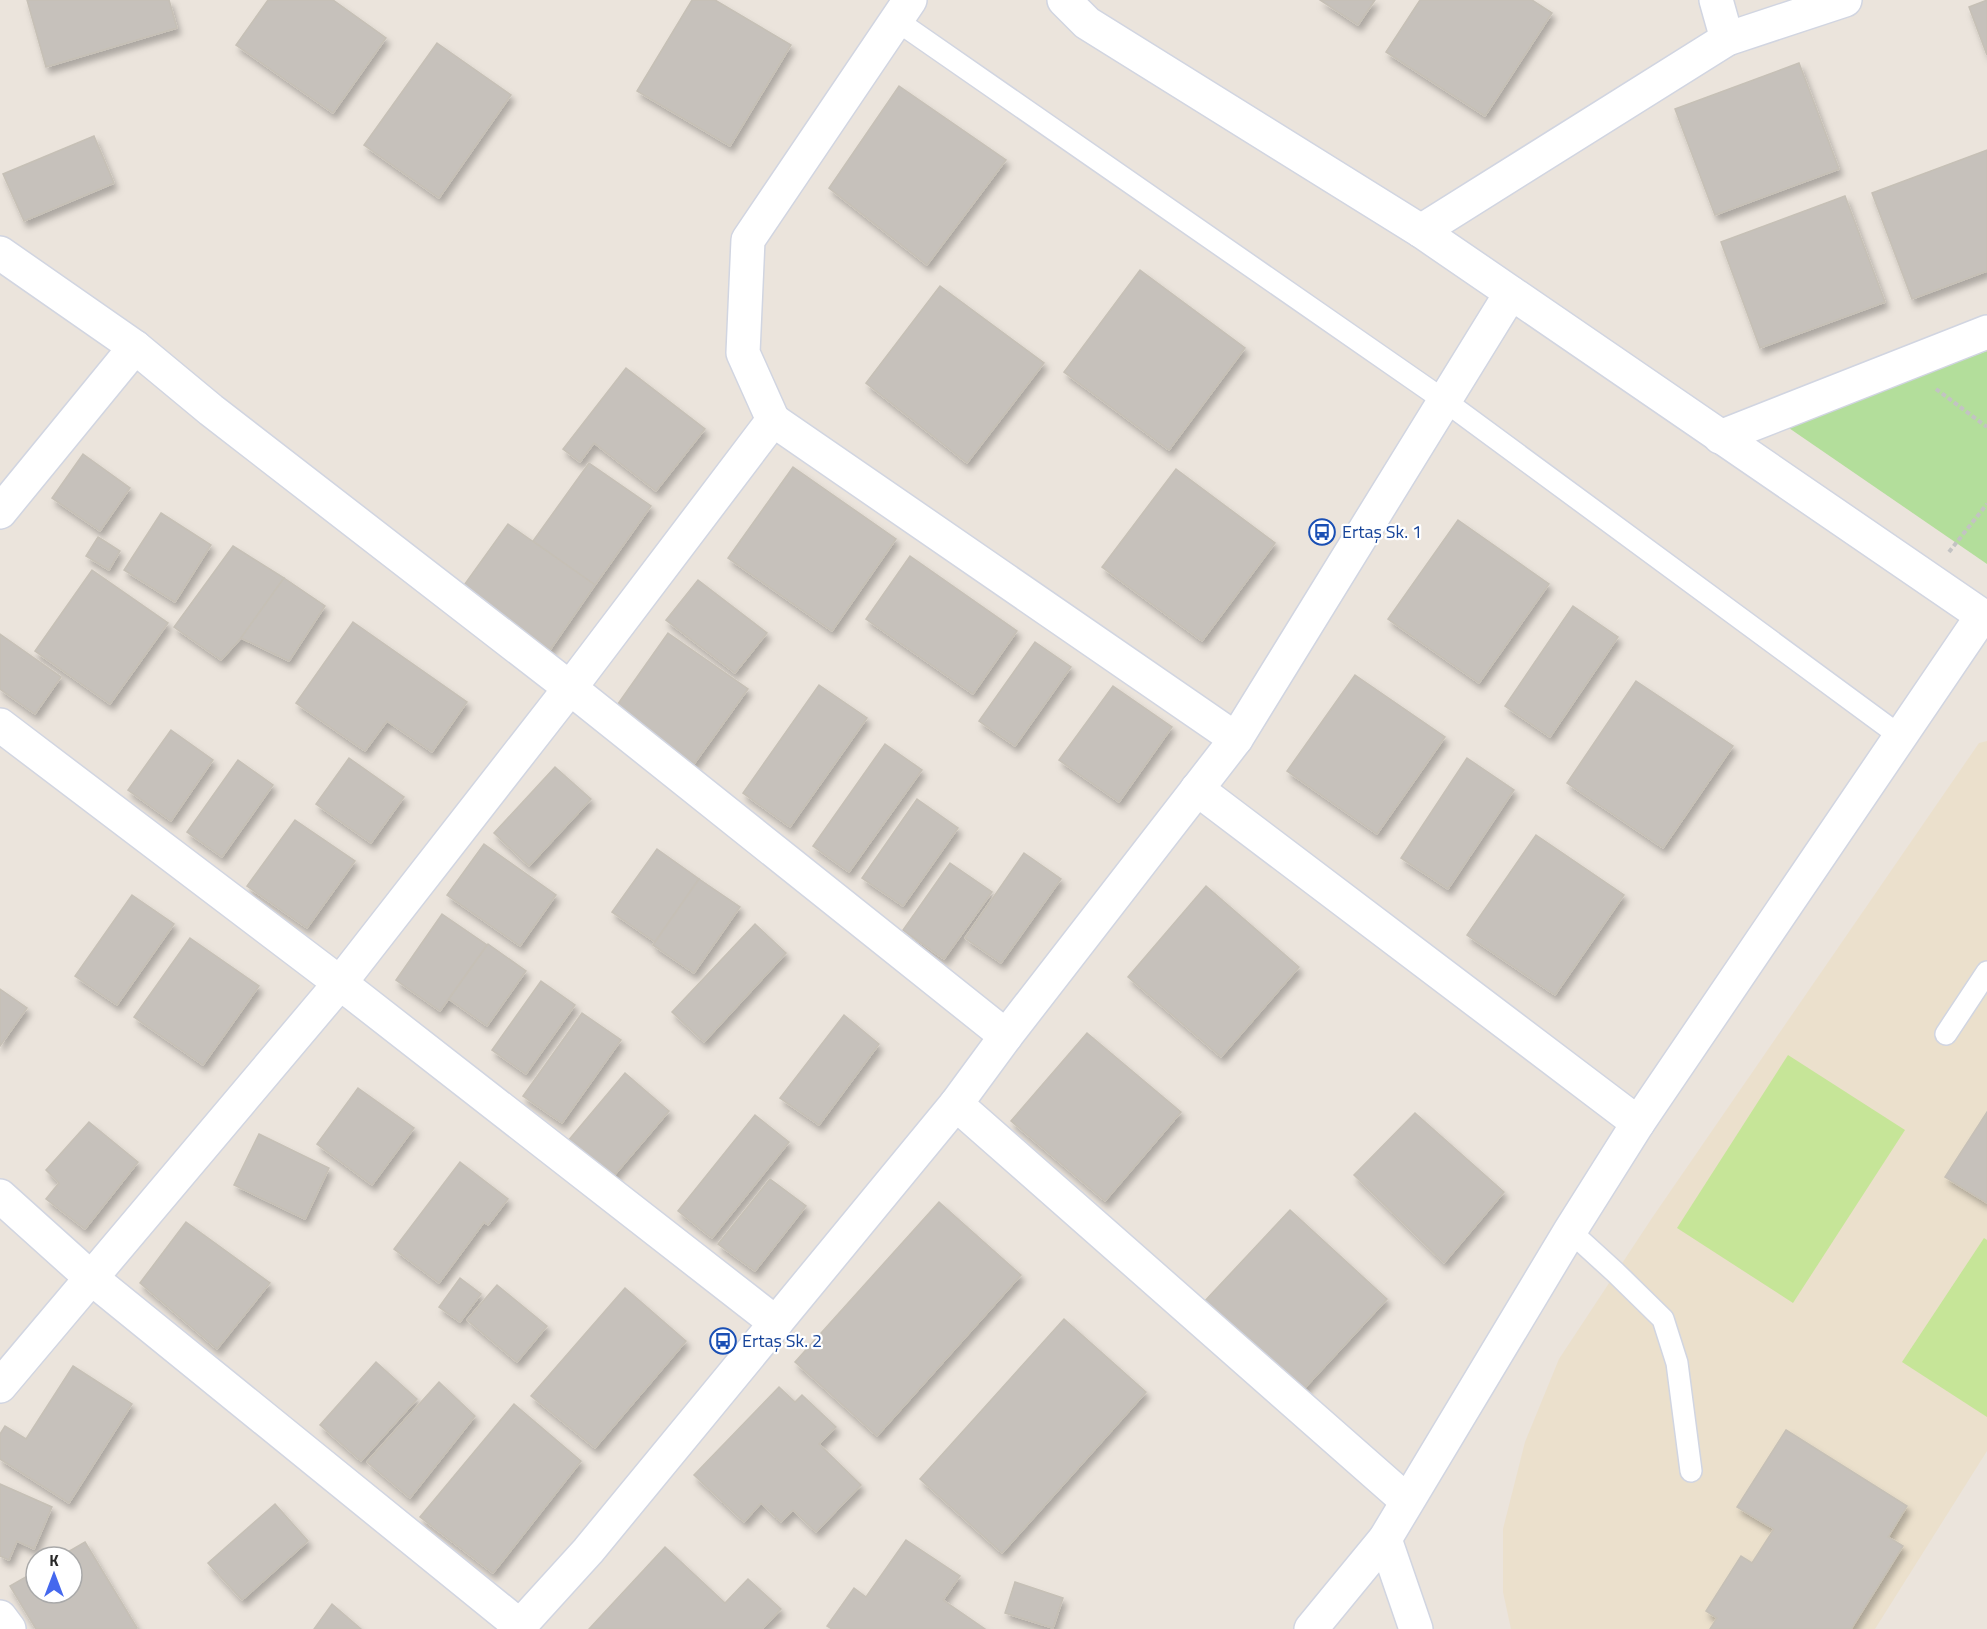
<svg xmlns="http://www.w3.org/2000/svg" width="1987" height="1629" viewBox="0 0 1987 1629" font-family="'Titillium Web',sans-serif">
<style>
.education{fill:#ebe0cc}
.green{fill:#b3de9b}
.pitch{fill:#c6e598}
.building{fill:#c6c1bb;stroke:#c6c0b6;stroke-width:1.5;filter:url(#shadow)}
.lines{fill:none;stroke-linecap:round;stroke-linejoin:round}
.lane-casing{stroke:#d1d5e1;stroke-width:24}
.street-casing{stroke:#d1d5e1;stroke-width:36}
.secondary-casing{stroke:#d1d5e1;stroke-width:36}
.path{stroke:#c3c3c3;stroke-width:4;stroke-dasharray:4.5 3;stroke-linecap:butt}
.lane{stroke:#fff;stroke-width:21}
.street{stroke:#fff;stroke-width:33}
.secondary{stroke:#fff;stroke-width:33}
.labels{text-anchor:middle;stroke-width:4.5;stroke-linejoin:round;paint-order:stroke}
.transit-label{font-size:18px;fill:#164399;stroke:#fff;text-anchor:start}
</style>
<defs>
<filter id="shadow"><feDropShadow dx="3.5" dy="6" stdDeviation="3" flood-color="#0004"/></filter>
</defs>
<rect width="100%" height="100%" fill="#ebe4dc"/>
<polygon class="education" points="1987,741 1987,1451 1875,1629 1511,1629 1503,1592 1503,1529 1525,1442 1559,1359 1652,1218 1979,743"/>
<polygon class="green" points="1987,351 1987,564 1786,426"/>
<g class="pitch">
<polygon points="1788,1055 1905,1130 1793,1303 1677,1228"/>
<polygon points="1984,1238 1987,1240 1987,1417 1902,1362"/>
</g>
<g class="building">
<polygon points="27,0 169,0 177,28 46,67"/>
<polygon points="268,0 333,0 386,38 333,113 236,45"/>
<polygon points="692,0 715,0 791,45 730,146 637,91"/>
<polygon points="1320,0 1375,0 1358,25"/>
<polygon points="1420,0 1532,0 1552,13 1485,116 1386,52"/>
<polygon points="1987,0 1987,55 1969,7"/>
<polygon points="437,43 511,95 439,198 364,145"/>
<polygon points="1799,63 1839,169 1715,215 1675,109"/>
<polygon points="899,86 1006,160 927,265 829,188"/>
<polygon points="94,136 114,183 24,221 3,174"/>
<polygon points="1987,150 1987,271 1912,299 1872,193"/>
<polygon points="1845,196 1885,302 1760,348 1721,242"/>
<polygon points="1140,270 1245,348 1169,450 1064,372"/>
<polygon points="940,286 1044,363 967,463 866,383"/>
<polygon points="626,368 705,429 656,491 594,443 580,462 563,449"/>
<polygon points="83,454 130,488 100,531 52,498"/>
<polygon points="589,463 651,506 595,585 533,541"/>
<polygon points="793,467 896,539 832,631 728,558"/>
<polygon points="1176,469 1275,543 1202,641 1102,567"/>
<polygon points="161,513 211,545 175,602 124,570"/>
<polygon points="1458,520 1549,584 1479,683 1388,619"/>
<polygon points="508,524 595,585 550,650 462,588"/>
<polygon points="98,537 120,551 109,570 86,556"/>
<polygon points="233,546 284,578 241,638 221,660 174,627"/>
<polygon points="910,556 1017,631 973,694 866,619"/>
<polygon points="92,570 168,623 110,704 35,651"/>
<polygon points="284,578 325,606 289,661 241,638"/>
<polygon points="698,580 767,633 735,673 666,620"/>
<polygon points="1573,606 1618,637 1550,737 1505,706"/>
<polygon points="353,622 467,702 432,752 387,721 365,751 296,703"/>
<polygon points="668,633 748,689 694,764 615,708"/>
<polygon points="0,634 61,677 35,714 0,689"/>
<polygon points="1035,642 1071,667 1015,746 979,721"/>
<polygon points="1355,675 1445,737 1377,834 1287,771"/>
<polygon points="1636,681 1733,746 1663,848 1567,783"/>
<polygon points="819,685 867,718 790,827 743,793"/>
<polygon points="1113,686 1172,727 1119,802 1059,760"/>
<polygon points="171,730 213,760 171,821 128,790"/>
<polygon points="885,744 922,770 849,872 813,846"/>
<polygon points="349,758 404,797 371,843 316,804"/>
<polygon points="1467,758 1514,790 1448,889 1401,858"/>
<polygon points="238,760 273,785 222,857 187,832"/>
<polygon points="555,767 591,799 529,866 494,833"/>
<polygon points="917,799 958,828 903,906 862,878"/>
<polygon points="295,820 355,861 307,928 247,886"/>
<polygon points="1536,835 1624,895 1555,995 1467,935"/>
<polygon points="484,844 556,895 520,946 447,895"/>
<polygon points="657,849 699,879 655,942 612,912"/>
<polygon points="1024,853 1061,879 1001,963 965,938"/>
<polygon points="950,863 992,892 944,959 903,930"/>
<polygon points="699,879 740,907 694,973 653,945"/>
<polygon points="1206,886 1299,967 1221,1057 1128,977"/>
<polygon points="132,895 174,924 117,1005 75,976"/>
<polygon points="442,914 487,945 440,1011 396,980"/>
<polygon points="755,924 786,953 704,1042 672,1012"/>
<polygon points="190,938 259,986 203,1065 134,1017"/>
<polygon points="488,944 526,971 487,1026 449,999"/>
<polygon points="541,981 575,1005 526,1074 492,1050"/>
<polygon points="0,989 27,1008 0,1046"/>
<polygon points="582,1013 621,1040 562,1123 523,1096"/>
<polygon points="844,1015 879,1044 819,1125 780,1098"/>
<polygon points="1087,1033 1181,1112 1105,1201 1011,1121"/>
<polygon points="625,1073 669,1111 612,1178 568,1141"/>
<polygon points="358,1088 414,1128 372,1185 317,1144"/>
<polygon points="1987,1112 1987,1203 1945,1177"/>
<polygon points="1415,1113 1504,1192 1444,1263 1354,1175"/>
<polygon points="755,1115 789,1142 712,1238 678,1211"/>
<polygon points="89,1122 138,1162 85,1229 46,1199 59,1183 46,1170"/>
<polygon points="259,1134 329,1168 305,1219 234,1185"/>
<polygon points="460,1162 508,1199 488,1225 484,1222 439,1283 394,1249"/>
<polygon points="770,1179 806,1206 755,1271 718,1244"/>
<polygon points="939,1202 1021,1275 877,1436 795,1362"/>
<polygon points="1290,1210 1387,1299 1301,1392 1203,1303"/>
<polygon points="186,1222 270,1283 217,1349 140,1283"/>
<polygon points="460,1278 481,1294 460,1322 439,1307"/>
<polygon points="497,1285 547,1326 517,1362 467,1320"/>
<polygon points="625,1288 686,1341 595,1448 531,1396"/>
<polygon points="1064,1319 1146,1392 1002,1553 920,1479"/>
<polygon points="376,1362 417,1399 361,1461 320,1425"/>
<polygon points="73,1366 132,1404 69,1503 0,1459 0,1434 5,1426 26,1439"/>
<polygon points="439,1382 475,1416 410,1498 367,1462"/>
<polygon points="779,1387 795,1402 802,1395 836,1427 819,1444 861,1485 816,1532 793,1510 781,1522 761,1503 744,1522 694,1475"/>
<polygon points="514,1404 581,1461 493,1573 420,1517"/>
<polygon points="1786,1430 1907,1506 1888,1537 1903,1546 1851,1629 1710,1629 1717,1618 1706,1611 1741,1556 1752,1563 1774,1529 1737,1507"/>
<polygon points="0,1484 52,1507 34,1549 17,1541 9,1560 0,1556"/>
<polygon points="275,1504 308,1541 242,1600 208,1563"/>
<polygon points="906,1540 960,1576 943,1600 985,1629 832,1629 827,1626 854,1588 866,1597"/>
<polygon points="85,1542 137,1628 136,1629 36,1629 10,1586 36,1571 36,1593 72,1593 72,1557 59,1557"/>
<polygon points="665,1547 725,1603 748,1579 781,1609 762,1629 589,1629"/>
<polygon points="1015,1582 1063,1598 1053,1628 1005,1613"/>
<polygon points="332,1604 361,1629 314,1629"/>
</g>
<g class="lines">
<g class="lane-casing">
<g id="lane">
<polyline points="896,20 1445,401 1900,736"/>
<polyline points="1946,1034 1987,972"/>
<polyline points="1570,1231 1615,1272 1663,1319 1677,1363 1691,1471"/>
</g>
</g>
<g class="street-casing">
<g id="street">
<polyline points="1716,0 1727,39"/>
<polyline points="1421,231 1727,39 1845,0"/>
<polyline points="0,253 135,347 211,410 570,688 1006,1036"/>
<polyline points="773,420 743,353 748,240 910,0"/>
<polyline points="1720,437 1987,332"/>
<polyline points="0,512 135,347"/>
<polyline points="0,725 340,983 776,1323"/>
<polyline points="1197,789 1638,1123"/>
<polyline points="956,1104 1407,1501"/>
<polyline points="0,1196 90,1277 520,1626"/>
<polyline points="0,1386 340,983 570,688 773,420 1236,739"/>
<polyline points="1385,1539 1416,1629"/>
<polyline points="0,1617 9,1629"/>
<polyline points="517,1629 588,1551 956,1104 1006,1036 1236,739 1511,293"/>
<polyline points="1311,1629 1385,1539 1570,1231 1638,1123 1982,616"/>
</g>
</g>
<g class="secondary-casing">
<polyline id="secondary" points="1064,0 1087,23 1421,231 1987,619"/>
</g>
<g class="path">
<polyline points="1936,389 1987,427"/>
<polyline points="1949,552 1987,504"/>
</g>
<use href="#lane" class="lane"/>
<use href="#street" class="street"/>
<use href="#secondary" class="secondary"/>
</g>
<defs>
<g id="bus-ring" transform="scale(1.35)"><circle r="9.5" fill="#fff" stroke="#1a4fb4" stroke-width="1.5"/><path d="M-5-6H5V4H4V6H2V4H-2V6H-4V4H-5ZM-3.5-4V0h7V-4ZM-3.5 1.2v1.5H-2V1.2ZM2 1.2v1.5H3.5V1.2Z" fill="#1a4fb4"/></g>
</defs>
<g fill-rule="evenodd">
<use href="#bus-ring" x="1322" y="532"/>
<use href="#bus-ring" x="723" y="1341"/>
</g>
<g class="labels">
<g class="transit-label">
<text x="1342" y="538">Ertaş Sk. 1</text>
<text x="742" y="1347">Ertaş Sk. 2</text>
</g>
</g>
<g transform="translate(54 1575)"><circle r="28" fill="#ffffff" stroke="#a9a9a9" stroke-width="1.5"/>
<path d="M0-4.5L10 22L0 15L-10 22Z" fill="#4568ee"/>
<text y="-9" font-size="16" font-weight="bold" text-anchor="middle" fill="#292929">K</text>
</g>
</svg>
